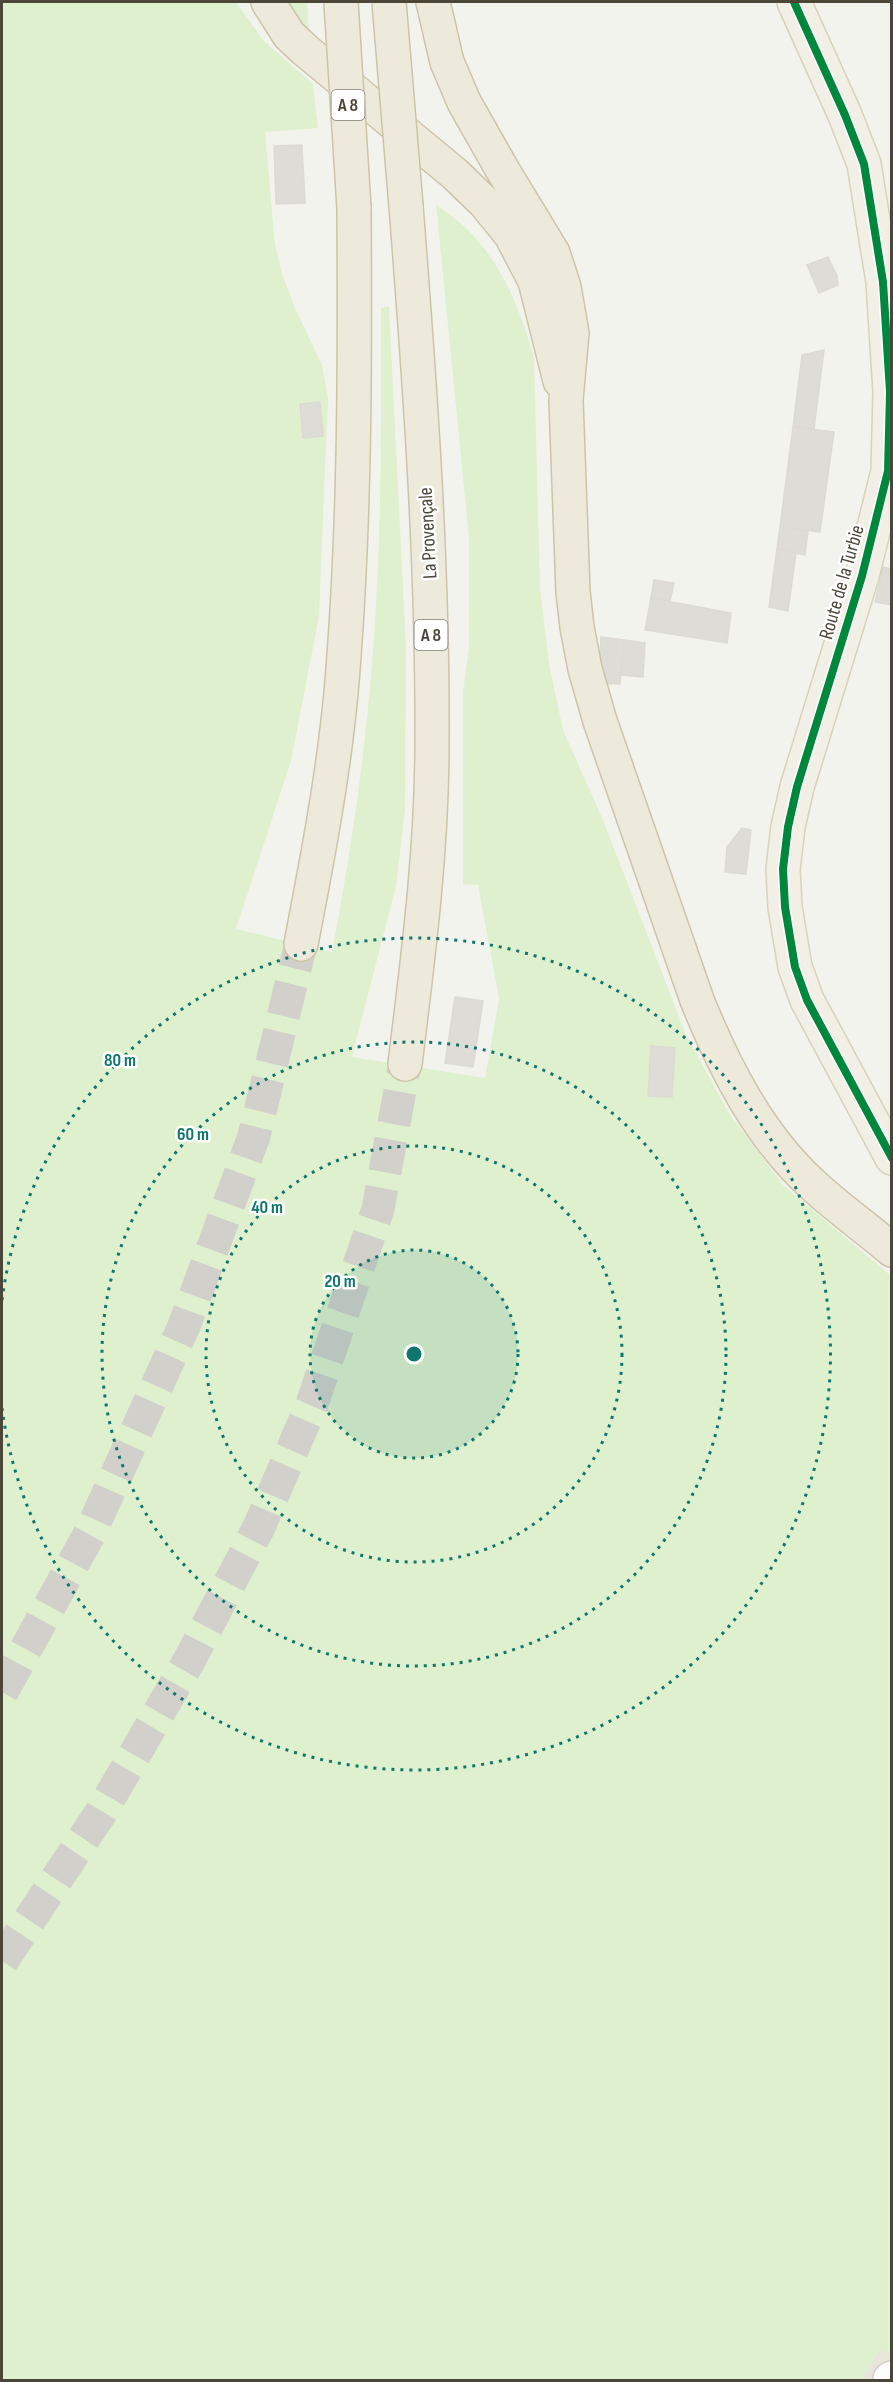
<svg xmlns="http://www.w3.org/2000/svg" width="893" height="2382" viewBox="0 0 893 2382" font-family="'Sofia Sans Condensed',sans-serif">
<style>
.residential{fill:#e8e5db}
.green{fill:#def0cd}
.building{fill:#dddcd6;stroke:#dcdad3;stroke-width:1.5}
.lines{fill:none;stroke-linecap:round;stroke-linejoin:round}
.highway-tunnel{stroke:#d2d0ca;stroke-width:33;stroke-dasharray:33 16;stroke-linecap:butt}
.minor-casing{stroke:#d0cec8;stroke-width:36}
.major-casing{stroke:#d7d2ba;stroke-width:36}
.highway-casing{stroke:#cdc4a8;stroke-width:36}
.minor{stroke:#fdfdfc;stroke-width:33}
.major{stroke:#f2f0e6;stroke-width:33}
.highway{stroke:#edeadb;stroke-width:33}
.highway-bridge-casing{stroke:#cdc4a8;stroke-width:36;stroke-linecap:butt}
.highway-bridge{stroke:#edeadb;stroke-width:33}
.cycleway-casing{stroke:#fff;stroke-width:11}
.cycleway{stroke:#00873e;stroke-width:8}
.ring{fill:none;stroke:#0f766e;stroke-width:3;stroke-dasharray:3 6}
.labels{text-anchor:middle;stroke-width:5;stroke-linejoin:round;paint-order:stroke}
.shield{fill:#fff;stroke:#827e74;stroke-width:1.5}
.shield-label{font-size:18px;font-weight:bold;fill:#4c4638}
.street-label{font-size:20px;fill:#4c4638;stroke:#fff}
.centre{fill:#0f766e;stroke:#fff;stroke-width:3}
.ring-label{font-size:18px;text-anchor:middle;font-weight:bold;fill:#0f766e;stroke:#fff;stroke-width:5;stroke-linejoin:round;paint-order:stroke}
</style>
<rect width="100%" height="100%" fill="#f3f3ee"/>
<polygon class="residential" points="880,2348 891,2355 891,2380 861,2380"/>
<g class="green">
<path d="M 2,2 L 236,2 L 263,40 L 313,84 L 318,128 L 265,132 L 275,245 L 282,274 L 295,308 L 322,365 L 328,398 L 319,616 L 291,761 L 236,929 L 332,952 C 354,837 370,721 376,604 C 382,505 381,406 381,308 L 389,306 L 406,649 L 405,810 L 396,886 L 352,1057 L 485,1078 L 499,999 L 478,885 L 463,884 L 463,692 L 469,647 L 469,538 L 436,204 C 451,216 466,226 478,241 C 505,271 524,320 534,358 L 540,587 L 549,664 L 563,730 L 603,820 L 685,1032 L 728,1112 L 783,1185 L 891,1276 L 891,2355 L 880,2348 L 861,2380 L 2,2380 Z"/>
<polygon points="284,2 307,2 309,35"/>
</g>
<g class="building">
<polygon points="302,145 305,203 276,204 274,146"/>
<polygon points="828,257 837,276 838,285 819,293 807,265"/>
<polygon points="824,350 814,429 793,427 802,355"/>
<polygon points="320,402 323,436 303,438 300,404"/>
<polygon points="793,427 834,432 820,532 780,527"/>
<polygon points="780,527 808,531 805,555 777,549"/>
<polygon points="777,549 796,553 788,611 769,607"/>
<polygon points="883,567 892,569 892,605 875,602"/>
<polygon points="654,580 674,583 670,601 651,598"/>
<polygon points="651,598 731,613 727,643 645,630"/>
<polygon points="601,637 624,640 620,684 599,683"/>
<polygon points="624,640 645,643 643,677 621,675"/>
<polygon points="742,828 751,830 746,874 725,872 727,847"/>
<polygon points="455,997 483,1001 473,1067 445,1063"/>
<polygon points="651,1046 675,1048 672,1097 648,1096"/>
</g>
<g class="lines">
<g class="highway-tunnel">
<polyline points="2,1692 90,1533 184,1326 254,1136 301,944"/>
<polyline points="2,1961 100,1814 190,1659 259,1527 312,1404 378,1209 405,1064"/>
</g>
<g class="minor-casing">
<polyline id="minor" points="890,2379 892,2378"/>
</g>
<g class="major-casing">
<polyline id="major" points="794,2 845,115 864,164 883,282 890,392 888,471 862,576 797,787 788,827 783,869 785,907 795,967 807,1000 892,1158"/>
</g>
<g class="highway-casing">
<g id="highway">
<polyline points="268,2 289,35 305,50 455,174 485,203 511,235 535,281 560,381"/>
<path d="M 433,2 L 447,62 L 464,102 L 502,169 L 553,253 L 564,287 L 572,333 L 566,400 L 573,592 L 577,627 L 585,669 L 600,721 L 697,1000 C 724,1067 759,1136 813,1185 C 838,1208 866,1228 892,1250"/>
<path d="M 301,944 C 317,861 333,778 341,693 C 355,532 355,370 354,208"/>
<path d="M 405,1064 C 418,958 432,851 432,744 C 433,564 420,385 406,206"/>
</g>
</g>
<use href="#minor" class="minor"/>
<use href="#major" class="major"/>
<use href="#highway" class="highway"/>
<g class="highway-bridge-casing">
<g id="highway-bridge">
<polyline points="341,2 354,208"/>
<polyline points="389,2 406,206"/>
</g>
</g>
<use href="#highway-bridge" class="highway-bridge"/>
<g class="cycleway-casing">
<polyline id="cycleway" points="794,2 845,115 864,164 883,282 890,392 888,471 862,576 797,787 788,827 783,869 785,907 795,967 807,1000 892,1158"/>
</g>
<use href="#cycleway" class="cycleway"/>
</g>
<circle cx="414" cy="1354" r="104" fill="#0f766e" fill-opacity=".12"/>
<g class="ring">
<circle cx="414" cy="1354" r="104"/>
<circle cx="414" cy="1354" r="208"/>
<circle cx="414" cy="1354" r="312"/>
<path d="M2 1300A416 416 0 1 1 2 1408"/>
</g>
<g class="labels">
<g class="shield">
<rect x="331.5" y="90" width="33" height="30" rx="4.5"/>
<rect x="414.5" y="620" width="33" height="30" rx="4.5"/>
</g>
<g class="shield-label">
<text x="348" y="111">A 8</text>
<text x="431" y="641">A 8</text>
</g>
<g class="street-label">
<text transform="translate(427 533) rotate(-93)" y="7">La Provençale</text>
<text transform="translate(841 582) rotate(-74)" y="7">Route de la Turbie</text>
</g>
</g>
<circle cx="414" cy="1354" r="9" class="centre"/>
<g class="ring-label">
<text x="120" y="1066">80 m</text>
<text x="193" y="1140">60 m</text>
<text x="267" y="1213">40 m</text>
<text x="340" y="1287">20 m</text>
</g>
<rect width="893" height="2382" fill="none" stroke="#4c4638" stroke-width="6"/>
</svg>
